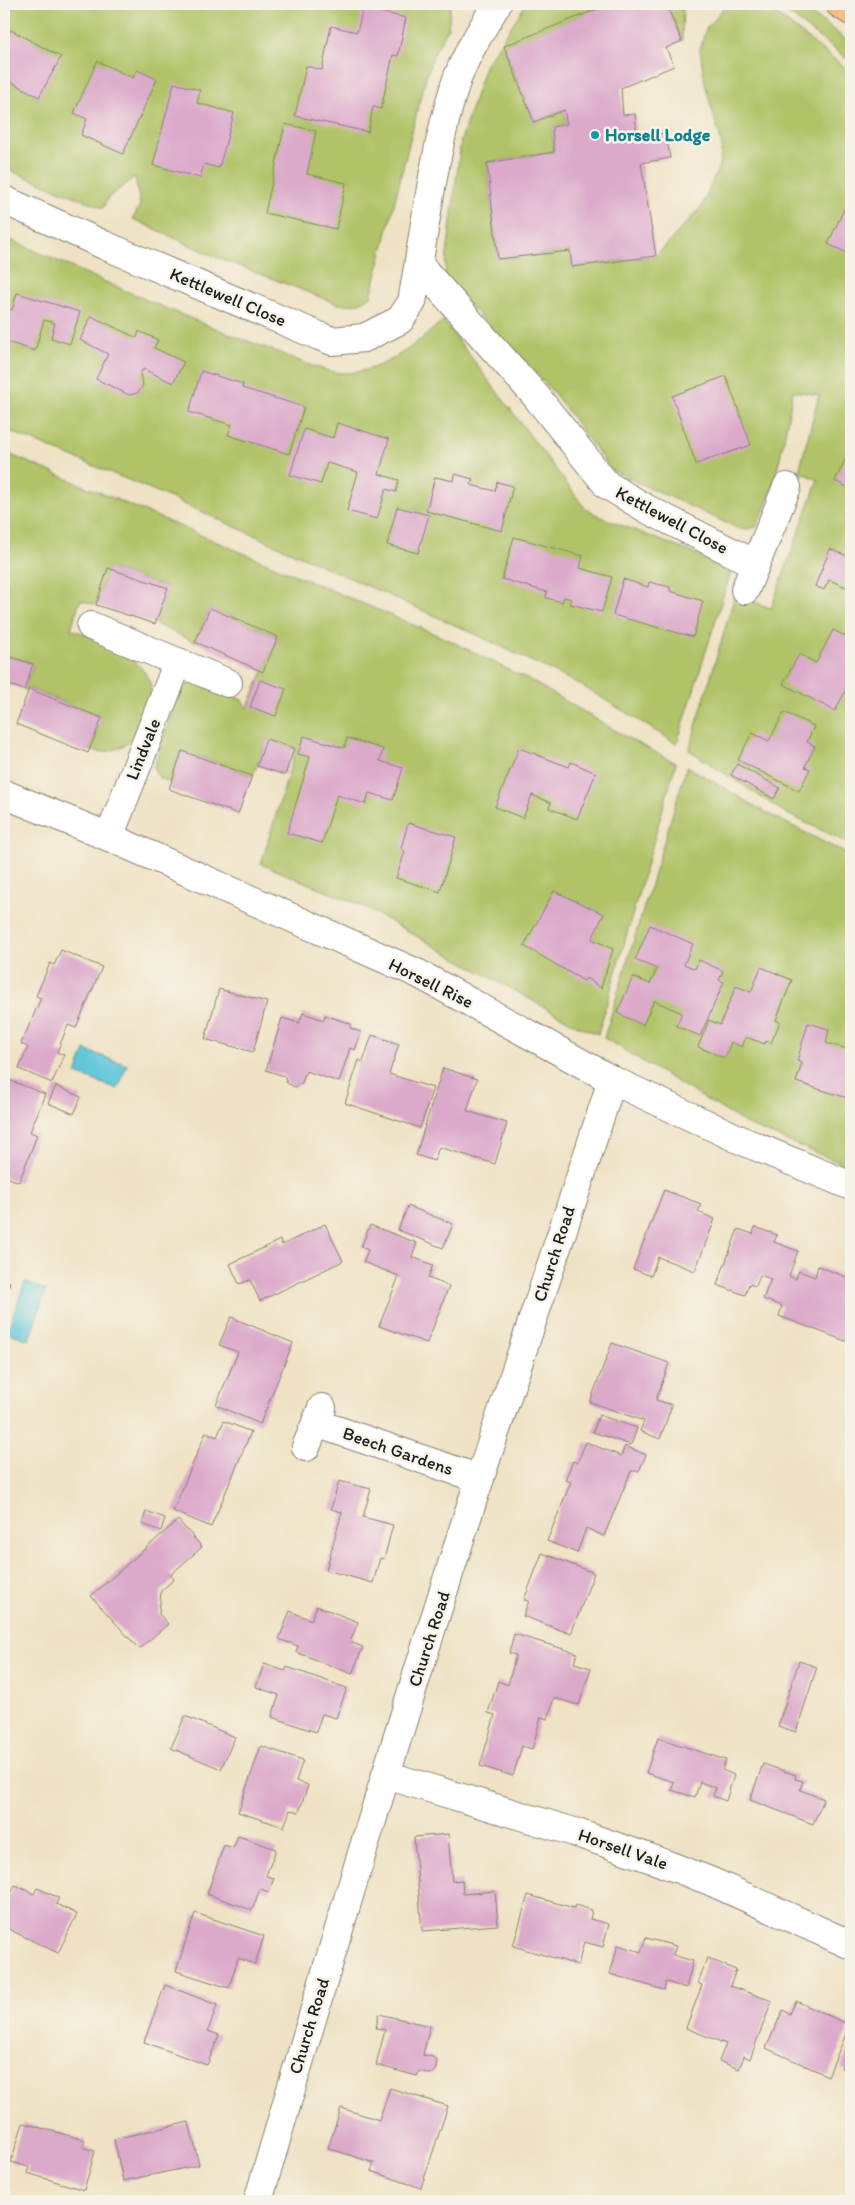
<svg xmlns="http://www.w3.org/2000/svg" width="855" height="2205" viewBox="0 0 855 2205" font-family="Itim,sans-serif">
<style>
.green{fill:#b0c367;stroke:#667042}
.water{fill:#5cc6d8;stroke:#3c717a}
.building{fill:#dba9ca}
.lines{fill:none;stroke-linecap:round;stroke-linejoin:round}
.street-casing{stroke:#867f70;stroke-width:30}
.primary-casing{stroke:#867f70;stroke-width:30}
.street{stroke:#fff;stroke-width:28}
.primary{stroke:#f7be87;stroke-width:28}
.culture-dot{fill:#0f9aa8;stroke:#f7f3e8;stroke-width:2}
.labels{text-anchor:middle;stroke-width:5;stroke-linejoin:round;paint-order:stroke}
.culture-label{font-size:18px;font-weight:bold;fill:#0d838f;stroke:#f7f3e8;text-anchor:start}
.street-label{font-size:18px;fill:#1c1c1c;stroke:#f7f3e8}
</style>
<rect width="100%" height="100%" fill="#f7f3e8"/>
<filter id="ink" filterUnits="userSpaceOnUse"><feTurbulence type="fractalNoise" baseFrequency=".02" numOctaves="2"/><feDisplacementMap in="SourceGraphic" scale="10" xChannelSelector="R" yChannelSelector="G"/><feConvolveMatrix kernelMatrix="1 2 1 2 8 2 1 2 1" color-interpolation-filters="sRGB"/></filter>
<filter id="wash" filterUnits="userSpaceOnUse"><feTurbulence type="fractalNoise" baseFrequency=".0096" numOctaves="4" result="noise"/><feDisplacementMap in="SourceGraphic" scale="20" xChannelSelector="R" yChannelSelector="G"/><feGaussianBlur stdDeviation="1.12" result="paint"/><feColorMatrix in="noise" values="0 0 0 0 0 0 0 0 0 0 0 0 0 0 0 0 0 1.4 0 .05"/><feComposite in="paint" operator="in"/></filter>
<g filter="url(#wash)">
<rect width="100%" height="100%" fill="#efe2c4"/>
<g class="green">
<path d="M 4,4 L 282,4 L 281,7 L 451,4 L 448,28 L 433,56 L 424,84 L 371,296 C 360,305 352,305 338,304 L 216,257 L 133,219 L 140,205 L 135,177 L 108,198 L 103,208 L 4,168 Z"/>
<path d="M 526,4 L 610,4 L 504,47 L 534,122 L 564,110 L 567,124 L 552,127 L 554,152 L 487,163 L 498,259 L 570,251 L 572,267 L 656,256 L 702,206 L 719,166 L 722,145 L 705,84 L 700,49 L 706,29 L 725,6 L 731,4 L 763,4 L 851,72 L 851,844 L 787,814 L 689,750 L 735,595 L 771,608 L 818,480 L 799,471 L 819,395 L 793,391 C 784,437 778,485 756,527 L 747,529 L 737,528 L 611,470 L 555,394 L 444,279 L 461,140 L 485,66 Z"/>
<polygon points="666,4 683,4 682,41"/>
<polygon points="776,4 796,4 826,24 851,44 851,62"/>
<path d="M 4,237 C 92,276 179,316 269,349 C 290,356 322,373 344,373 C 382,373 417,344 443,320 L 585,508 L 603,518 L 732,568 L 677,744 L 581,685 L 475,634 L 155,491 L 4,429 Z"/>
<path d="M 4,452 L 449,640 L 533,682 L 628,738 L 676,763 L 598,1034 L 580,1027 L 362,906 L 261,864 L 296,749 L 266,739 L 257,766 L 252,776 L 183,751 L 171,783 C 162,780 155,777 154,767 L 178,692 L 185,685 L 195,682 L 208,684 L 242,700 L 247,709 L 278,637 L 210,608 L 195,642 L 155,624 L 168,588 L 108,568 L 96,605 L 80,600 L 71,629 C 97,639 154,659 151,694 C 150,708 140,724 134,737 C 124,749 104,755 89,750 L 102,718 L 30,689 L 24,690 L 33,664 L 8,656 L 4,667 Z"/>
<polygon points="687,766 765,812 851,856 851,1167 750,1126 604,1038"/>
</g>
<g class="water">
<polygon points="85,1050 127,1065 118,1089 76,1074"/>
<polygon points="25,1282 46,1290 29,1340 7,1332"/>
</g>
<g id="blocks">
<g class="building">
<polygon points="610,4 666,4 682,41 666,48 674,66 621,88 623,115 635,114 637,136 666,133 670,158 641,163 656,256 572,267 570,251 498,259 487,163 554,152 552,127 567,124 564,110 534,122 504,46"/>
<polygon points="363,8 406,18 398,56 393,55 381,109 373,107 368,132 295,116 306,66 322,70 331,26 357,32"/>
<polygon points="11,30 61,57 39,97 4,78 4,44"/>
<polygon points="97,61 133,78 137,70 157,79 123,154 81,135 87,119 74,113"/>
<polygon points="174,83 200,90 197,103 234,113 219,168 204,164 200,178 153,165"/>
<polygon points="285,124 316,131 307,174 346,183 336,229 265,213"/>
<polygon points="845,207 851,210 851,255 828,244"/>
<polygon points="17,293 80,312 70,344 51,338 55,323 44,320 35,351 4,341 4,308 12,310"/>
<polygon points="91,316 137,338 139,331 158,340 154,348 184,362 173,383 143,369 140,375 143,385 138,393 129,395 96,379 108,354 80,340"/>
<polygon points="201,371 243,384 242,388 304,407 289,454 228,435 232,425 189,412"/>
<polygon points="726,376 751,445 696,464 672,396"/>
<polygon points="337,423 389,439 379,474 399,480 396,492 386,489 377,519 347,511 358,472 327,463 321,484 290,475 304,429 333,438"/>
<polygon points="851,448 851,489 835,481"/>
<polygon points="455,474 473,479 471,485 495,491 497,482 513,486 502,531 426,511 435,477 454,481"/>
<polygon points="397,507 429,515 418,553 387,545"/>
<polygon points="514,537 583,556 580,568 612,577 602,612 570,604 572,599 564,597 562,602 546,598 547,592 502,579"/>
<polygon points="830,549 850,557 851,554 851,589 829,580 824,590 815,586"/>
<polygon points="108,568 168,588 155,624 96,605"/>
<polygon points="623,579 648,587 649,582 670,587 670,591 703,601 693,637 613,615"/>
<polygon points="210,608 278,637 263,672 195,642"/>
<polygon points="833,630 851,639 851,680 835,711 783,684 799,654 816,663"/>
<polygon points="8,656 33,664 24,690 4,683 4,667"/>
<polygon points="260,680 286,689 276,716 250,707"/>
<polygon points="29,689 102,718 88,753 16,724"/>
<polygon points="784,712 814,726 807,742 815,746 805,767 810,769 799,791 738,760 752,733 769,741"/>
<polygon points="304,736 344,748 347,738 383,749 380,761 403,768 393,800 369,793 366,804 337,795 322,843 287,833 310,757 298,754"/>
<polygon points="266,739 294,748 285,775 257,766"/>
<polygon points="519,748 569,767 571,762 596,773 577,819 549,808 551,803 532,795 523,818 495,807"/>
<polygon points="182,751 252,776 238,814 169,789"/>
<polygon points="737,764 780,788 774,799 731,775"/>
<polygon points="408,823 456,837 440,892 396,878 405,852 401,848"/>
<polygon points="554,891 604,914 592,939 613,949 601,988 586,978 584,981 524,946"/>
<polygon points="650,925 693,944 684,964 695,969 699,960 723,971 719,980 724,982 700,1036 676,1026 682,1013 654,1001 643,1025 617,1013 633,977 650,984 657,969 635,960"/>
<polygon points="61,950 102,967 76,1028 68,1025 57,1052 64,1055 52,1083 19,1069 28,1047 21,1044 41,998 36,996 50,963 54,965"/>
<polygon points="761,967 792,980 776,1020 780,1022 771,1043 766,1041 765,1044 746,1037 742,1047 731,1042 725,1058 698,1047 709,1020 720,1025 736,986 751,992"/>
<polygon points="219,989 267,1002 253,1052 205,1039"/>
<polygon points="303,1013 324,1020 325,1015 351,1024 350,1028 361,1032 355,1050 350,1048 339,1082 306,1071 302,1083 295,1087 287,1083 284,1076 266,1070 282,1018 299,1023"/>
<polygon points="808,1023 829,1029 826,1043 851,1050 851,1099 796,1082 802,1063 797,1061"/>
<polygon points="372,1035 399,1044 389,1074 433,1088 420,1128 345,1103 359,1060 363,1062"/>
<polygon points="443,1068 477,1079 467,1111 507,1123 495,1164 439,1147 434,1161 416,1155"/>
<polygon points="4,1078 45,1094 30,1132 37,1135 19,1182 4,1176"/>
<polygon points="56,1086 81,1097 74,1114 48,1103"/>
<polygon points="664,1190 701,1204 698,1212 715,1219 695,1271 658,1257 651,1276 633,1269"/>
<polygon points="408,1206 453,1224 443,1248 398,1230"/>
<polygon points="325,1224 343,1261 260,1301 250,1280 239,1284 230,1264 280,1240 282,1245"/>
<polygon points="370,1225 417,1243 412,1257 433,1265 428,1278 449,1286 427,1343 379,1326 399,1276 363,1262 368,1250 361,1247"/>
<polygon points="755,1227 777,1235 774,1242 798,1251 789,1276 796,1279 799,1271 815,1277 818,1266 851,1279 851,1334 849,1333 848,1342 779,1316 782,1306 763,1299 771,1279 760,1275 756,1286 749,1284 745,1295 717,1285 738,1229 753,1234"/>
<polygon points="4,1280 10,1282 4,1302"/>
<polygon points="231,1317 293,1343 260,1424 216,1405 238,1352 219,1345"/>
<polygon points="612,1343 669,1363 656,1400 672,1405 660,1439 640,1431 644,1421 590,1402"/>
<polygon points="599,1415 637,1428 631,1445 593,1432"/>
<polygon points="224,1421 251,1432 211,1527 173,1511 206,1432 217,1437"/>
<polygon points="586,1442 621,1456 625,1446 646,1455 639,1471 631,1471 604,1536 586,1528 577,1553 547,1541 571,1482 565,1480 573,1461 577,1463"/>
<polygon points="339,1481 371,1489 363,1517 393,1525 384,1559 380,1558 373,1583 326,1570 342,1512 331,1509"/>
<polygon points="146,1511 165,1518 161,1531 142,1524"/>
<polygon points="178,1520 202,1547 170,1575 174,1579 161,1591 159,1614 168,1624 139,1649 91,1596"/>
<polygon points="542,1553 594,1573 571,1634 523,1616 529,1601 524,1600"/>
<polygon points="317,1606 358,1622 350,1642 363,1647 352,1674 296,1652 298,1646 279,1639 290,1611 311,1620"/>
<polygon points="514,1634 577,1653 574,1663 591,1668 579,1705 554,1698 548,1719 541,1717 532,1749 522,1746 513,1776 480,1766 495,1715 488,1713 498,1681 508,1685 516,1655 509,1653"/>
<polygon points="799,1661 817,1667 796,1732 778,1726"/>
<polygon points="264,1664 285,1671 287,1667 347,1688 336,1718 322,1714 316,1732 272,1717 279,1695 256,1687"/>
<polygon points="185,1716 235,1737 221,1769 171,1748"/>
<polygon points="658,1738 726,1760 722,1770 734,1775 726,1801 713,1796 716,1788 700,1782 695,1797 671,1790 674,1782 646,1773"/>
<polygon points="261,1746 303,1760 296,1781 308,1785 299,1812 290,1810 284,1827 238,1812"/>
<polygon points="763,1764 796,1775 795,1779 803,1781 800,1790 824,1799 813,1824 750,1800"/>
<polygon points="448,1834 452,1881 462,1880 463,1894 495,1891 498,1925 422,1931 414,1837"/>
<polygon points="238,1836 276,1849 266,1876 274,1878 269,1892 260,1889 252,1910 207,1894 224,1845 233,1848"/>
<polygon points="15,1885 34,1894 37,1888 59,1898 56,1904 77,1914 58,1953 4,1927 4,1908"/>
<polygon points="528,1895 574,1908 575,1905 592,1910 590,1919 609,1924 603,1947 584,1942 578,1965 513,1946"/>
<polygon points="195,1913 264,1936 255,1964 238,1958 229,1988 176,1971"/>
<polygon points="646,1938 676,1946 673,1955 693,1961 686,1988 666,1982 664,1990 610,1974 618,1945 641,1952"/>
<polygon points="707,1958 736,1970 730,1986 772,2001 750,2059 744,2056 739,2069 719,2061 726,2044 686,2028 702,1985 698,1983"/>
<polygon points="165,1985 217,2005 208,2031 219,2035 207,2065 144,2042"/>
<polygon points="796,2001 850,2025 828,2076 766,2048 783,2010 790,2014"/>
<polygon points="379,2014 430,2026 423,2055 433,2057 437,2061 435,2071 431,2074 419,2071 417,2076 376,2065 385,2030 376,2028"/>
<polygon points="851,2043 851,2072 841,2068"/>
<polygon points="390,2088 448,2106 421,2188 371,2171 374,2163 328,2148 341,2108 379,2120"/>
<polygon points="189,2122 199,2165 123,2181 114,2139"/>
<polygon points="23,2123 85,2140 83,2147 95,2151 84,2190 27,2173 29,2167 11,2162"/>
</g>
</g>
</g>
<g filter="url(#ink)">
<use href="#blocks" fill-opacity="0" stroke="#867f70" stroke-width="1"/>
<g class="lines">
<g class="street-casing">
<g id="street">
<path d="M 4,200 L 104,245 L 319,336 L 332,341 L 364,338 L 400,320 L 412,302 C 425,230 433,155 455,85 C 464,57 482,29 497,4"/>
<polyline points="419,265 535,395 607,485 647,509 755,564"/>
<polyline points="745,590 787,487"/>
<polyline points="91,626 228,683"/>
<polyline points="4,794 109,837 419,974 612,1080 745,1142 851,1186"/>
<polyline points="109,837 178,662"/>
<polyline points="316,1423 480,1479"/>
<polyline points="306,1447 322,1408"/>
<polyline points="386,1775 574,1832 655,1860 710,1881 851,1945"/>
<path d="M 258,2201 C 328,1963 399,1726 476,1490 C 521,1353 568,1217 612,1080"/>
</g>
</g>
<g class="primary-casing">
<polyline id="primary" points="840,4 851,11"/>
</g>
<use href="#street" class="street"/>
<use href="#primary" class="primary"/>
</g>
</g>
<circle class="culture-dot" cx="595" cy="135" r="5"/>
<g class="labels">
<g class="culture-label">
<text x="605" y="141">Horsell Lodge</text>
</g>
<g class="street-label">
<text transform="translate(228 297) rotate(23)" y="6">Kettlewell Close</text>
<text transform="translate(672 520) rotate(28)" y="6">Kettlewell Close</text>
<text transform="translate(143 749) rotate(-68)" y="6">Lindvale</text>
<text transform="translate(431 983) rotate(26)" y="6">Horsell Rise</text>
<text transform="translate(554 1254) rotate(-72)" y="6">Church Road</text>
<text transform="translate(398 1451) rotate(19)" y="6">Beech Gardens</text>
<text transform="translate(429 1639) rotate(-72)" y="6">Church Road</text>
<text transform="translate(623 1849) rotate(19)" y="6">Horsell Vale</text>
<text transform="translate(309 2026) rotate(-73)" y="6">Church Road</text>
</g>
</g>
<rect width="855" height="2205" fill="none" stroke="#f7f3e8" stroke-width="20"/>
</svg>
